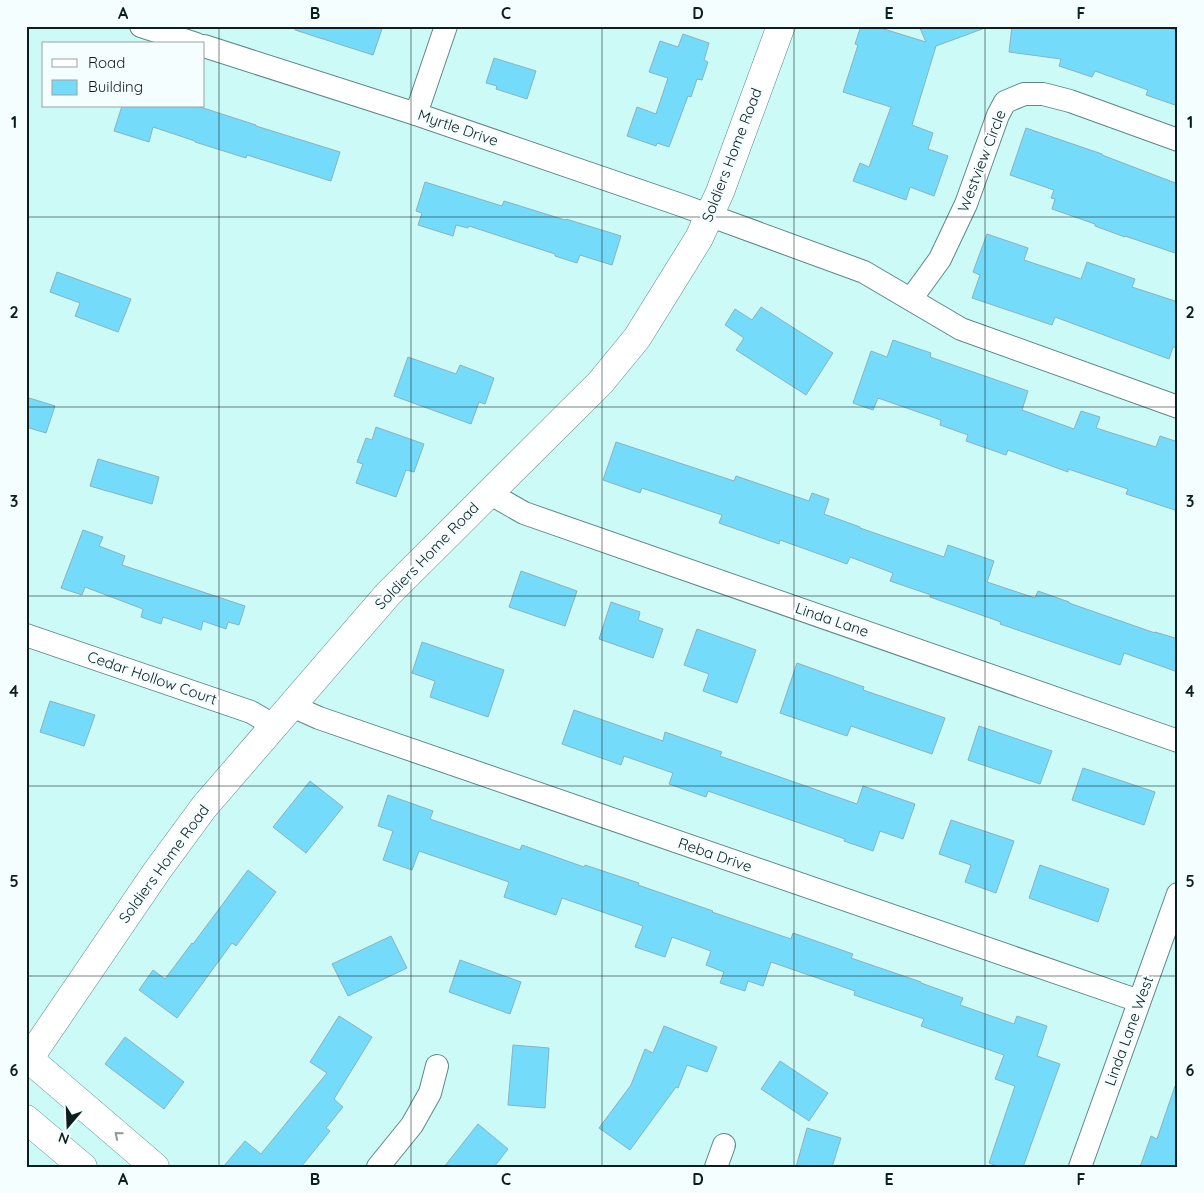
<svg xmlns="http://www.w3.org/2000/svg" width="1204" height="1193" viewBox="0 0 1204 1193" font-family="Quicksand,sans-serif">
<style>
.building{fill:#75dbfa;stroke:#8ab2bf}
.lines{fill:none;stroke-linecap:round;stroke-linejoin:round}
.street-casing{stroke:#5d8886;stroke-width:24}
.secondary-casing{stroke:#5d8886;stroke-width:29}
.street{stroke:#fff;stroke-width:22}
.secondary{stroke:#fff;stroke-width:28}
.oneway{stroke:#929a99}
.grid{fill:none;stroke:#0c1e1d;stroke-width:1;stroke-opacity:0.55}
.labels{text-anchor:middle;stroke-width:5;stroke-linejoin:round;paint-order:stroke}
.street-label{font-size:15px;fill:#0c1e1d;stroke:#f5fefe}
.neatline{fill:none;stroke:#0c1e1d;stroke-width:2}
.grid-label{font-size:16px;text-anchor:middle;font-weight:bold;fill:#0c1e1d}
</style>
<rect width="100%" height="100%" fill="#cbfaf7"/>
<g class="building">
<polygon points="296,26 383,26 373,55 295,30"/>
<polygon points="861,26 874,26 926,42 919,26 985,26 985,28 936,46 912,125 933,133 928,149 948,156 934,196 910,187 906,200 853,181 860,163 869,167 891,107 843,92 858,45 855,44"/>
<polygon points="1012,26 1163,26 1178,31 1178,106 1146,95 1148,90 1095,71 1092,77 1059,66 1061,59 1009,52"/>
<polygon points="683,34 709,43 704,60 708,62 702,80 697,79 691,97 688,96 669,147 657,143 656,146 627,136 637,107 656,114 668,78 649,72 660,41 678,47"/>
<polygon points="494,58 536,71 527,99 496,89 497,86 486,83"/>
<polygon points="122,106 197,106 256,125 256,126 340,152 331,181 247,155 246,158 195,142 195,141 153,127 149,142 114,131"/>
<polygon points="1026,128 1102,154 1102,155 1178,184 1178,254 1125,236 1125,237 1095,226 1095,224 1052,209 1055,199 1051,198 1054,190 1010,175"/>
<polygon points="425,182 502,206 504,201 565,220 566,219 621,236 612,265 580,255 577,263 555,256 555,254 469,226 468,228 456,225 453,236 418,225 422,213 416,211"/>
<polygon points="987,234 1028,248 1024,260 1081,279 1087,262 1135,279 1132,287 1178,302 1178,348 1173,347 1169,359 1055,317 1052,325 972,298 980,275 973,272"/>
<polygon points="57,272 131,299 118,332 75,316 80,303 50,292"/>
<polygon points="761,307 833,353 806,395 736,350 744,338 725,325 735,309 752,320"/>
<polygon points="893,340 931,353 930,357 1028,391 1022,410 1074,429 1081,411 1100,417 1096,428 1156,447 1160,436 1178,442 1178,511 1126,494 1128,489 1068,469 1068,472 1008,450 1006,455 966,441 968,435 940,425 941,420 878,398 873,410 853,403 871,351 887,357"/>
<polygon points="408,357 456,374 460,365 494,378 485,404 479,402 471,424 394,396"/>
<polygon points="26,397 55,406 46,433 26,427"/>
<polygon points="376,427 424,444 414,472 406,470 396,497 356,483 363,464 357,462 366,438 372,440"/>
<polygon points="616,442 734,481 736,476 809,501 812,493 829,499 824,514 860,527 860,528 944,557 948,545 994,561 987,582 1035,598 1038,591 1069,602 1069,603 1155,633 1155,632 1178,639 1178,672 1124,653 1120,665 1000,624 1001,622 930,597 931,595 890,581 893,573 850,557 847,564 780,540 779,544 719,523 722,515 642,488 640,493 603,480"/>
<polygon points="98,459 159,477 152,504 90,486"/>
<polygon points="83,530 103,537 99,546 125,556 122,565 245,606 239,625 228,622 226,629 203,621 201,630 163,617 161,624 141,617 143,609 85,587 82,595 61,588"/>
<polygon points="521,571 577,591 565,626 509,607"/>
<polygon points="611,602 640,612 638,620 663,629 653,658 599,639"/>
<polygon points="697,629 756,650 737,703 703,691 709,674 684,665"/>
<polygon points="422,642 504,670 488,717 430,697 435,681 412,673"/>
<polygon points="797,663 864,687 863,690 945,718 932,754 851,726 847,736 780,713"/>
<polygon points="50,701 95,715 84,746 40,732"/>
<polygon points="574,710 663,741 665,732 722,752 720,756 857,804 863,786 915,804 903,839 880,831 873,851 844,841 845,839 708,791 706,797 669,784 673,773 624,756 621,765 562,744"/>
<polygon points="979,726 1052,751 1040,784 968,760"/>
<polygon points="1083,768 1155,792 1144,825 1072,800"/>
<polygon points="310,781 343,807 306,853 273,827"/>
<polygon points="388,795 433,811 430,819 520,850 522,845 584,867 585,865 639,883 638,885 713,911 712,912 791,939 793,933 853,954 851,958 921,982 921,983 963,998 960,1005 1014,1024 1017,1016 1047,1026 1037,1056 1060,1064 1023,1167 1000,1167 989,1163 1015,1086 995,1079 1004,1055 921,1026 924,1019 854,995 855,991 771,962 763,986 748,981 745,991 720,983 724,972 706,965 711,951 672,937 665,957 635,947 643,926 562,898 556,915 504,897 509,882 419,851 412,870 383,860 393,831 378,826"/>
<polygon points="951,820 1014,841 996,893 965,882 971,865 939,854"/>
<polygon points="1040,865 1109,889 1098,922 1029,898"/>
<polygon points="248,870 276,892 236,946 232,943 177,1018 139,990 153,970 165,979 192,943 193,944"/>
<polygon points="391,936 407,968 348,996 332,964"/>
<polygon points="460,960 521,982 510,1014 449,992"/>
<polygon points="339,1016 372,1037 334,1099 343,1107 326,1128 330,1131 301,1167 223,1167 245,1141 261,1154 327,1073 310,1062"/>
<polygon points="664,1026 717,1047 707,1072 687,1065 678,1088 676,1087 630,1150 599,1128 631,1085 645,1049 653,1053"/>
<polygon points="125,1037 184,1082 164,1109 105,1064"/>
<polygon points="513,1045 549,1048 545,1108 508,1105"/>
<polygon points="780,1061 828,1093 809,1121 761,1089"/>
<polygon points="1175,1086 1178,1087 1178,1167 1140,1167 1151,1136 1157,1139"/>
<polygon points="478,1124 508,1149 494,1167 444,1167"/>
<polygon points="807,1128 841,1138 832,1167 796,1167"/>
</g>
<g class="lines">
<g class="street-casing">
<g id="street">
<polyline points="141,26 196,44"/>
<polyline points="204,46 416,114 681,205 864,272 961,329 1178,407"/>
<polyline points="416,114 446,26"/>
<polyline points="911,299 940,259 966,204 998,115 1005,102 1024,94 1043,94 1070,101 1178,140"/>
<polyline points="489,493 524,513 1178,741"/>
<polyline points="26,635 251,712 275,726"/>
<polyline points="292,706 319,718 1139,1001"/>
<polyline points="378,1167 412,1125 430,1093 437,1066"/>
<polyline points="716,1167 724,1145"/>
<polyline points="1080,1167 1178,894"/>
</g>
</g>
<g class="secondary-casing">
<g id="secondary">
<polyline points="29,1059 155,1167"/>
<polyline points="26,1063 157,871 204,807 388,594 600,383 637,338 699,238 720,192 781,26"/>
<polyline points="26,1119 83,1167"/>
</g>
</g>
<use href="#street" class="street"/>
<use href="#secondary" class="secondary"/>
</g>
<defs><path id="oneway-chevron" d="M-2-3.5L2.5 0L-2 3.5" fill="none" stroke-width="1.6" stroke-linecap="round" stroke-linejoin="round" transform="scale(1.25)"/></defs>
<use class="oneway" href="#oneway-chevron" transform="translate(118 1135) rotate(-140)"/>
<path class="grid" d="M 219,26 L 219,1167M 411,26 L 411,1167M 602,26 L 602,1167M 794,26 L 794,1167M 985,26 L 985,1167M 26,217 L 1178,217M 26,407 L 1178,407M 26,596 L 1178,596M 26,786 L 1178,786M 26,976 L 1178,976"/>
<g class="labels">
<g class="street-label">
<text transform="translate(458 128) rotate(19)" y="5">Myrtle Drive</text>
<text transform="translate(732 155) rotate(-69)" y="5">Soldiers Home Road</text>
<text transform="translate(982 161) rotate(-69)" y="5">Westview Circle</text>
<text transform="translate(427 556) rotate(-46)" y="5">Soldiers Home Road</text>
<text transform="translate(832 620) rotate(19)" y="5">Linda Lane</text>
<text transform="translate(152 678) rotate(19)" y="5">Cedar Hollow Court</text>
<text transform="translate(715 855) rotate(19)" y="5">Reba Drive</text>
<text transform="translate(164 864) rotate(-54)" y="5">Soldiers Home Road</text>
<text transform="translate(1129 1031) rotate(-70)" y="5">Linda Lane West</text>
</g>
</g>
<rect width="1204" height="1193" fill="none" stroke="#f5fefe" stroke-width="55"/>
<rect x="42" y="42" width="162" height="65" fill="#f5fefe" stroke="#98a4a4"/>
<rect x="52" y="59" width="25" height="8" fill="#ffffff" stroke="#98a4a4"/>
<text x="88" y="68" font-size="15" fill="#0c1e1d">Road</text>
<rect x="52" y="80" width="25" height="15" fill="#75dbfa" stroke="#98a4a4"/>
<text x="88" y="92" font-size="15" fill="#0c1e1d">Building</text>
<g transform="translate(68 1126) rotate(199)" stroke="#f5fefe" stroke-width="4" paint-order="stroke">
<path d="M0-4L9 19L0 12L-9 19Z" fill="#0c1e1d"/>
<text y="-8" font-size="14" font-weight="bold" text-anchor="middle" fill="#0c1e1d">N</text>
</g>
<rect x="28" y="28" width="1148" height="1138" class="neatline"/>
<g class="grid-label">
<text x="123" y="19">A</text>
<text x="315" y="19">B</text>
<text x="506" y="19">C</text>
<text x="698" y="19">D</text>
<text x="889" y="19">E</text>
<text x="1081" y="19">F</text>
<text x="14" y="128">1</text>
<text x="1190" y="128">1</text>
<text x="14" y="318">2</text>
<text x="1190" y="318">2</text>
<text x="14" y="507">3</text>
<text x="1190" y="507">3</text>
<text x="14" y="697">4</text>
<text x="1190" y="697">4</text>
<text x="14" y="887">5</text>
<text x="1190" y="887">5</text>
<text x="14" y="1076">6</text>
<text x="1190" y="1076">6</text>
<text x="123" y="1185">A</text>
<text x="315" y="1185">B</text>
<text x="506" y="1185">C</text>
<text x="698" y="1185">D</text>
<text x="889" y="1185">E</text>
<text x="1081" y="1185">F</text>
</g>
</svg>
